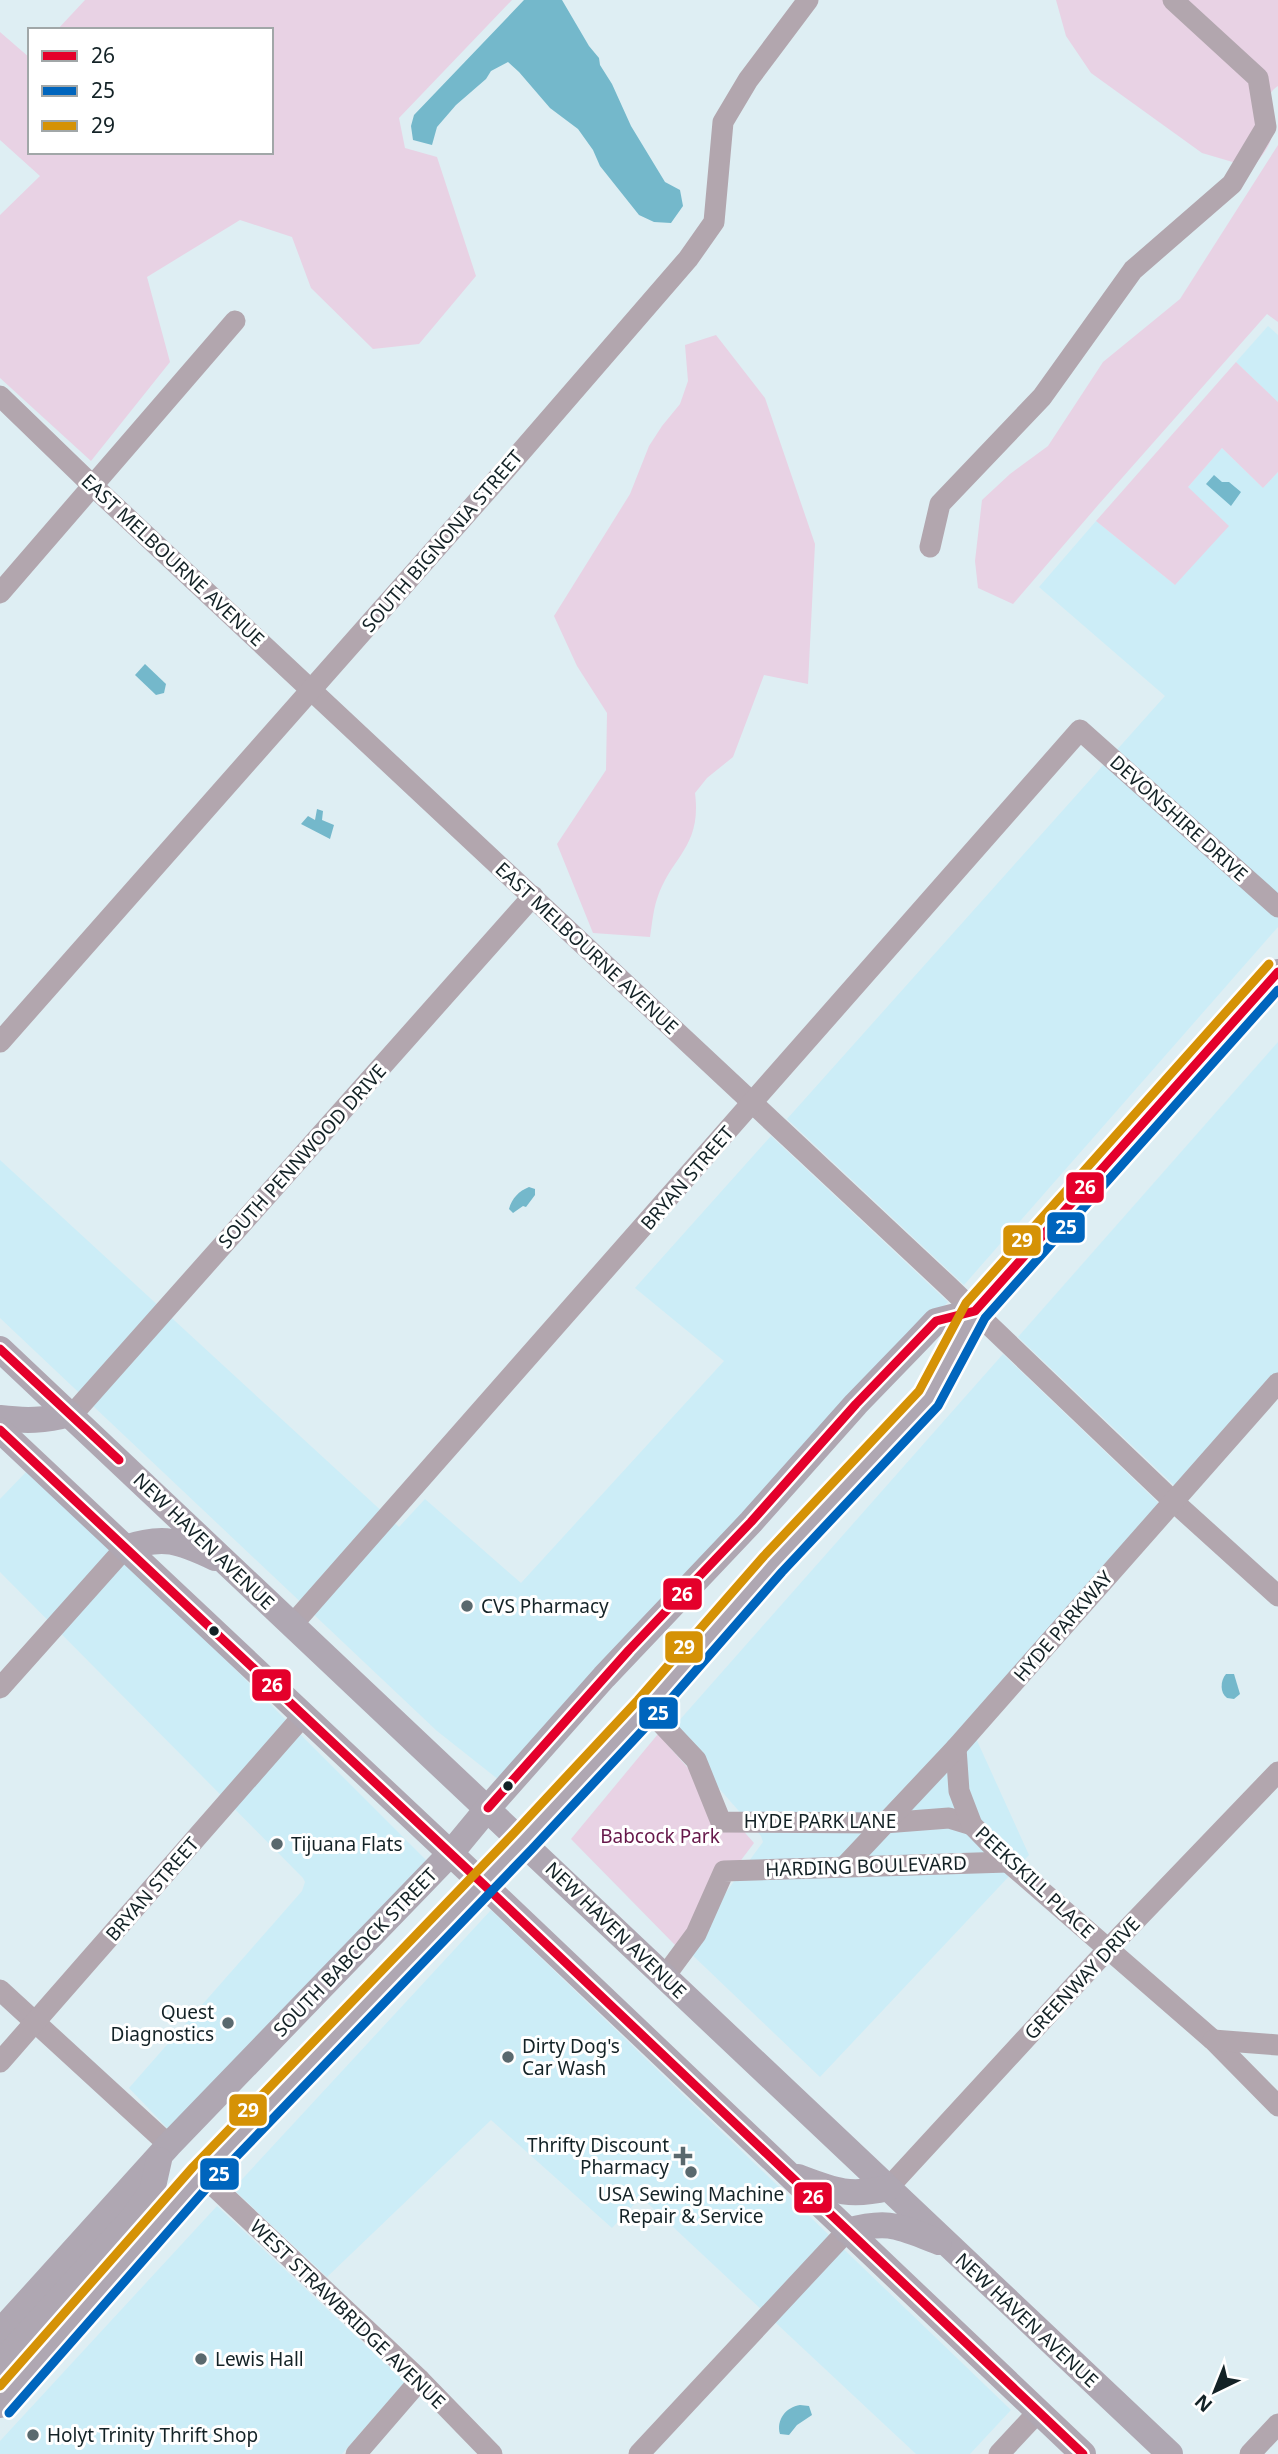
<svg xmlns="http://www.w3.org/2000/svg" width="1278" height="2454" viewBox="0 0 1278 2454" font-family="'Noto Sans',sans-serif">
<style>
.built{fill:#ccedf7}
.green{fill:#e8d2e4}
.water{fill:#74b8cb}
.lines{fill:none;stroke-linecap:round;stroke-linejoin:round}
.minor{stroke:#b2a6ae;stroke-width:21}
.major{stroke:#afa7b2;stroke-width:26}
.bus-1-casing{stroke:#fff;stroke-width:14}
.bus-2-casing{stroke:#fff;stroke-width:14}
.bus-3-casing{stroke:#fff;stroke-width:14}
.bus-1{stroke:#e4002b;stroke-width:9}
.bus-2{stroke:#0065bd;stroke-width:9}
.bus-3{stroke:#d59206;stroke-width:9}
.poi-dot{fill:#5a696e;stroke:#fff;stroke-width:2.5}
.bus-dot{fill:#132226;stroke:#fff;stroke-width:2.5}
.labels{text-anchor:middle;stroke-width:6;stroke-linejoin:round;paint-order:stroke}
.street-label{font-size:19px;fill:#132226;stroke:#fff}
.poi-label{font-size:19px;fill:#132226;stroke:#fff;text-anchor:start}
.park-label{font-size:19px;fill:#66184a;stroke:#fff}
.line-badge{stroke:#fff;stroke-width:2.5}
.badge-label{font-size:19px;text-anchor:middle;font-weight:bold;fill:#fff}
</style>
<rect width="100%" height="100%" fill="#deeef3"/>
<g class="built">
<polygon points="1268,326 1278,335 1278,402 1236,362"/>
<polygon points="1222,448 1263,488 1278,472 1278,927 964,1285 787,1119 1165,696 1039,587 1096,521 1175,585 1188,487"/>
<polygon points="1278,1042 1278,1396 1181,1492 1018,1337"/>
<polygon points="771,1136 948,1302 499,1780 437,1731 0,1318 0,1160 399,1527 425,1499 521,1583 724,1361 635,1288"/>
<polygon points="1003,1354 1171,1515 974,1734 1029,1855 820,2077 685,1948 763,1842 761,1836 669,1732"/>
<polygon points="27,1471 219,1653 428,1862 169,2130 129,2088 302,1891 305,1882 303,1878 0,1572 0,1499"/>
<polygon points="491,1910 1011,2410 970,2454 916,2454 641,2197 612,2228 491,2120 327,2277 233,2189"/>
<polygon points="217,2206 405,2382 342,2454 0,2454 0,2441"/>
</g>
<g class="green">
<polygon points="85,0 512,0 399,118 405,148 437,157 476,276 419,344 373,349 311,288 292,237 240,220 147,277 170,362 91,461 0,378 0,215 40,176 0,140 0,32 30,58 30,152 271,152 271,30 57,30"/>
<path d="M 1056,0 L 1278,0 L 1278,86 C 1259,97 1275,122 1271,139 C 1269,148 1258,160 1253,168 L 1202,153 L 1091,73 L 1066,36 Z"/>
<polygon points="1278,145 1278,322 1267,314 1099,504 1013,604 978,588 975,561 982,500 1010,474 1048,446 1103,362 1180,299"/>
<path d="M 716,335 L 765,398 L 815,544 L 808,684 L 764,675 L 733,757 L 707,778 L 695,793 C 702,848 671,856 657,899 C 653,911 652,925 650,937 L 593,933 L 557,844 L 606,770 L 607,713 L 577,666 L 554,616 L 630,494 L 649,446 L 662,426 L 680,404 L 688,381 L 685,345 Z"/>
<polygon points="1236,362 1278,402 1278,472 1263,488 1222,448 1188,487 1229,526 1175,585 1096,521"/>
<polygon points="658,1734 754,1843 676,1946 571,1839"/>
</g>
<g class="water">
<polygon points="524,0 562,0 589,46 599,58 600,65 612,84 631,126 665,182 680,190 683,206 671,223 654,222 639,215 600,166 593,150 578,129 550,108 519,72 508,62 491,71 486,79 456,105 437,127 432,145 413,140 411,126 414,115"/>
<polygon points="1214,475 1222,482 1229,482 1241,492 1231,506 1206,484"/>
<polygon points="145,664 166,684 164,693 156,695 135,675"/>
<polygon points="317,809 323,811 322,820 334,825 330,839 301,824 308,816 315,820"/>
<path d="M 529,1187 L 535,1189 L 535,1195 L 526,1207 L 523,1206 L 513,1213 L 509,1209 C 512,1198 519,1191 529,1187 Z"/>
<path d="M 1226,1674 L 1234,1674 L 1240,1694 L 1234,1699 L 1227,1698 C 1220,1693 1220,1681 1226,1674 Z"/>
<path d="M 800,2405 L 809,2406 L 812,2415 L 797,2425 L 789,2435 L 780,2434 C 776,2420 786,2407 800,2405 Z"/>
</g>
<g class="lines">
<g class="minor">
<polyline points="0,396 93,486 946,1284 1173,1501 1278,1596"/>
<polyline points="930,547 940,504 1042,397 1133,270 1232,184 1266,127 1258,78 1173,0"/>
<polyline points="0,593 235,321"/>
<polyline points="0,1042 507,468 688,259 714,222 723,122 748,80 808,0"/>
<polyline points="71,1416 533,896"/>
<polyline points="292,1625 1080,730 1278,907"/>
<polyline points="0,1688 125,1548"/>
<polyline points="647,1708 696,1760 721,1822 884,1823 949,1818 972,1825"/>
<polyline points="956,1748 959,1791 972,1825 1008,1862 1213,2040 1278,2106"/>
<polyline points="845,1866 956,1748 1278,1383"/>
<polyline points="665,1976 696,1934 724,1871 1008,1862"/>
<polyline points="0,1990 169,2145"/>
<polyline points="1213,2040 1278,2045"/>
<polyline points="0,2062 303,1716"/>
<polyline points="202,2175 420,2380 492,2454"/>
<polyline points="888,2188 1108,1949 1278,1772"/>
<polyline points="356,2454 420,2380"/>
<polyline points="639,2454 847,2231"/>
<polyline points="999,2454 1038,2412"/>
<polyline points="1250,2454 1278,2424"/>
</g>
<g class="major">
<polyline points="0,1349 1170,2454"/>
<path d="M 0,1418 C 25,1421 45,1421 69,1414"/>
<polyline points="0,1430 483,1884 1083,2454"/>
<path d="M 125,1548 C 164,1535 179,1541 215,1558"/>
<path d="M 798,2177 C 835,2191 849,2197 888,2188"/>
<path d="M 847,2231 C 890,2219 899,2227 939,2242"/>
<polyline points="0,2332 169,2145 450,1854 488,1808 604,1677 751,1522 856,1404 916,1342 936,1321 975,1311"/>
<polyline points="0,2364 132,2219 152,2191 159,2160"/>
<polyline points="0,2405 202,2175 523,1841 647,1708 773,1564 929,1398 975,1311 1278,972"/>
</g>
<g class="bus-1-casing">
<g id="bus-1">
<polyline points="0,1349 119,1460"/>
<polyline points="0,1430 483,1884 1083,2454"/>
<polyline points="488,1808 629,1650 751,1522 856,1404 936,1321 975,1311 1278,972"/>
</g>
</g>
<g class="bus-2-casing">
<polyline id="bus-2" points="9,2413 211,2183 532,1849 656,1716 782,1572 938,1406 985,1318 1278,990"/>
</g>
<g class="bus-3-casing">
<polyline id="bus-3" points="0,2386 193,2167 514,1833 638,1700 764,1556 919,1391 966,1303 1269,964"/>
</g>
<use href="#bus-1" class="bus-1"/>
<use href="#bus-2" class="bus-2"/>
<use href="#bus-3" class="bus-3"/>
</g>
<g class="poi-dot">
<circle cx="467" cy="1606" r="7"/>
<circle cx="277" cy="1844" r="7"/>
<circle cx="228" cy="2023" r="7"/>
<circle cx="508" cy="2057" r="7"/>
<path d="M679.5 2145.5h7v7h7v7h-7v7h-7v-7h-7v-7h7z"/>
<circle cx="691" cy="2172" r="7"/>
<circle cx="201" cy="2359" r="7"/>
<circle cx="33" cy="2435" r="7"/>
</g>
<g class="bus-dot">
<circle cx="214" cy="1631" r="6"/>
<circle cx="508" cy="1786" r="6"/>
</g>
<g class="labels">
<g class="street-label">
<text transform="translate(442 541) rotate(-49)" y="7">SOUTH BIGNONIA STREET</text>
<text transform="translate(173 560) rotate(43)" y="7">EAST MELBOURNE AVENUE</text>
<text transform="translate(1179 818) rotate(42)" y="7">DEVONSHIRE DRIVE</text>
<text transform="translate(587 948) rotate(43)" y="7">EAST MELBOURNE AVENUE</text>
<text transform="translate(302 1156) rotate(-48)" y="7">SOUTH PENNWOOD DRIVE</text>
<text transform="translate(687 1178) rotate(-49)" y="7">BRYAN STREET</text>
<text transform="translate(204 1541) rotate(44)" y="7">NEW HAVEN AVENUE</text>
<text transform="translate(1063 1626) rotate(-49)" y="7">HYDE PARKWAY</text>
<text x="820" y="1828">HYDE PARK LANE</text>
<text transform="translate(866 1866) rotate(-2)" y="7">HARDING BOULEVARD</text>
<text transform="translate(1035 1882) rotate(43)" y="7">PEEKSKILL PLACE</text>
<text transform="translate(152 1889) rotate(-49)" y="7">BRYAN STREET</text>
<text transform="translate(616 1930) rotate(44)" y="7">NEW HAVEN AVENUE</text>
<text transform="translate(355 1952) rotate(-46)" y="7">SOUTH BABCOCK STREET</text>
<text transform="translate(1082 1978) rotate(-47)" y="7">GREENWAY DRIVE</text>
<text transform="translate(348 2314) rotate(44)" y="7">WEST STRAWBRIDGE AVENUE</text>
<text transform="translate(1027 2320) rotate(43)" y="7">NEW HAVEN AVENUE</text>
</g>
<g class="poi-label">
<text x="481" y="1613">CVS Pharmacy</text>
<text x="291" y="1851">Tijuana Flats</text>
<text x="214" y="2019" text-anchor="end">Quest<tspan x="214" dy="22">Diagnostics</tspan></text>
<text x="522" y="2053">Dirty Dog's<tspan x="522" dy="22">Car Wash</tspan></text>
<text x="669" y="2152" text-anchor="end">Thrifty Discount<tspan x="669" dy="22">Pharmacy</tspan></text>
<text x="691" y="2201" text-anchor="middle">USA Sewing Machine<tspan x="691" dy="22">Repair &amp; Service</tspan></text>
<text x="215" y="2366">Lewis Hall</text>
<text x="47" y="2442">Holyt Trinity Thrift Shop</text>
</g>
<g class="park-label">
<text x="660" y="1843">Babcock Park</text>
</g>
</g>
<g class="line-badge">
<rect x="1065" y="1171" width="40" height="33" rx="7" fill="#e4002b"/>
<rect x="1046" y="1211" width="40" height="33" rx="7" fill="#0065bd"/>
<rect x="1002" y="1224" width="40" height="33" rx="7" fill="#d59206"/>
<rect x="662" y="1577" width="41" height="34" rx="7" fill="#e4002b"/>
<rect x="664" y="1630" width="40" height="34" rx="7" fill="#d59206"/>
<rect x="251" y="1668" width="41" height="34" rx="7" fill="#e4002b"/>
<rect x="638" y="1696" width="41" height="34" rx="7" fill="#0065bd"/>
<rect x="228" y="2093" width="40" height="34" rx="7" fill="#d59206"/>
<rect x="199" y="2157" width="41" height="34" rx="7" fill="#0065bd"/>
<rect x="793" y="2181" width="40" height="33" rx="7" fill="#e4002b"/>
</g>
<g class="badge-label">
<text x="1085" y="1194">26</text>
<text x="1066" y="1234">25</text>
<text x="1022" y="1247">29</text>
<text x="682" y="1601">26</text>
<text x="684" y="1654">29</text>
<text x="272" y="1692">26</text>
<text x="658" y="1720">25</text>
<text x="248" y="2117">29</text>
<text x="219" y="2181">25</text>
<text x="813" y="2204">26</text>
</g>
<rect x="28" y="28" width="245" height="126" fill="#ffffff" stroke="#a1a7a8" stroke-width="2"/>
<rect x="42" y="51" width="35" height="10" fill="#e4002b" stroke="#a1a7a8" stroke-width="2"/>
<text x="91" y="63" font-size="21" fill="#132226">26</text>
<rect x="42" y="86" width="35" height="10" fill="#0065bd" stroke="#a1a7a8" stroke-width="2"/>
<text x="91" y="98" font-size="21" fill="#132226">25</text>
<rect x="42" y="121" width="35" height="10" fill="#d59206" stroke="#a1a7a8" stroke-width="2"/>
<text x="91" y="133" font-size="21" fill="#132226">29</text>
<g transform="translate(1215 2391) rotate(223)" stroke="#ffffff" stroke-width="5" paint-order="stroke">
<path d="M0-5L12 26L0 18L-12 26Z" fill="#132226"/>
<text y="-10" font-size="19" font-weight="bold" text-anchor="middle" fill="#132226">N</text>
</g>
</svg>
